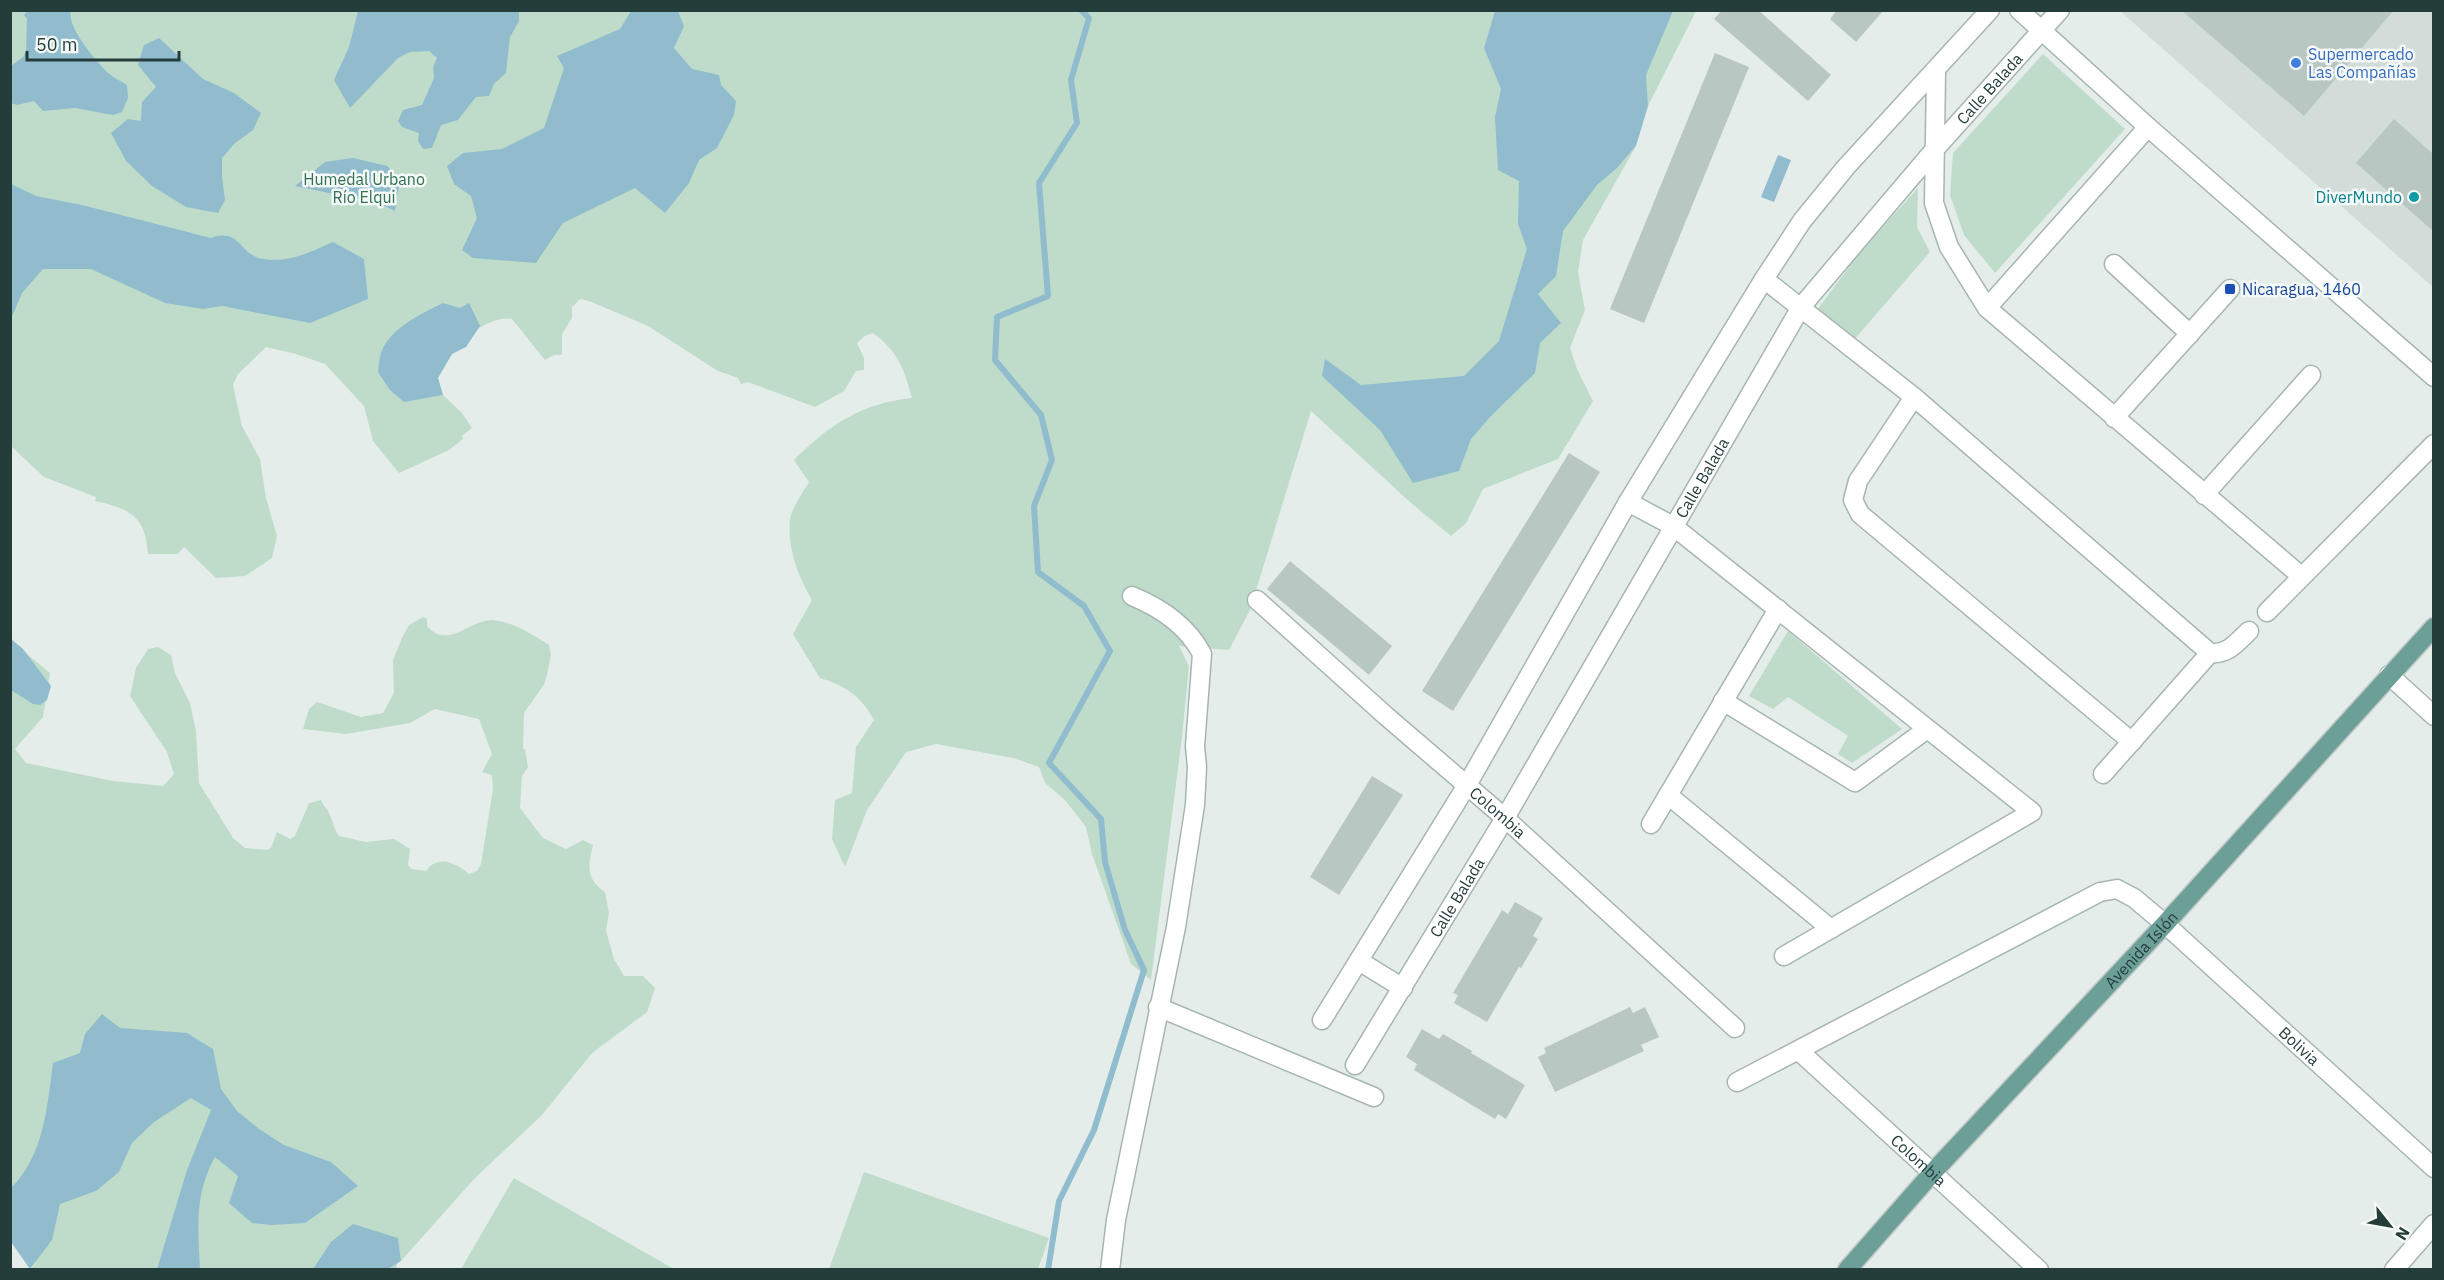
<svg xmlns="http://www.w3.org/2000/svg" width="2444" height="1280" viewBox="0 0 2444 1280" font-family="'IBM Plex Sans',sans-serif">
<style>
.built{fill:#d2dcd9}
.green{fill:#bfdcca}
.water{fill:#90bcce}
.lines{fill:none;stroke-linecap:round;stroke-linejoin:round}
.stream{stroke:#90bcce;stroke-width:6}
.building{fill:#b9c7c3}
.minor-casing{stroke:#a7b5b2;stroke-width:21}
.major-casing{stroke:#c2c9c8;stroke-width:21}
.minor{stroke:#fff;stroke-width:18}
.major{stroke:#6c9f98;stroke-width:18}
.shop-dot{fill:#3f7fe0;stroke:#f5f9f7;stroke-width:2}
.culture-dot{fill:#0f9aa8;stroke:#f5f9f7;stroke-width:2}
.transit-dot{fill:#1a4fb4;stroke:#f5f9f7;stroke-width:2}
.labels{text-anchor:middle;stroke-width:5;stroke-linejoin:round;paint-order:stroke}
.shop-label{font-size:16px;fill:#366cbe;stroke:#f5f9f7;text-anchor:start}
.street-label{font-size:16px;fill:#253d3a;stroke:#f5f9f7}
.park-label{font-size:16px;fill:#317152;stroke:#f5f9f7}
.culture-label{font-size:16px;fill:#0d838f;stroke:#f5f9f7;text-anchor:end}
.transit-label{font-size:16px;fill:#164399;stroke:#f5f9f7;text-anchor:start}
</style>
<rect width="100%" height="100%" fill="#e4edea"/>
<polygon class="built" points="2120,11 2433,11 2433,287"/>
<g class="green">
<path d="M 10,11 L 1696,11 L 1648,106 L 1647,98 L 1617,168 L 1636,146 L 1583,240 L 1578,272 L 1585,310 L 1570,348 L 1577,369 L 1593,401 L 1558,459 L 1483,489 L 1466,523 L 1451,536 L 1411,503 L 1311,411 L 1250,610 L 1229,650 L 1179,646 L 1189,666 L 1182,737 L 1151,980 L 1131,964 L 1092,854 L 1086,827 L 1065,800 L 1045,783 L 1039,767 L 1013,758 L 936,744 L 906,752 L 867,810 L 845,867 L 832,839 L 835,800 L 852,793 L 856,747 L 874,720 C 861,696 846,686 820,678 L 793,634 L 812,600 C 798,576 787,548 790,519 C 792,508 803,492 809,482 L 794,460 C 829,425 862,403 912,398 C 904,369 898,351 873,333 L 865,336 L 857,343 L 864,358 L 864,370 L 856,371 L 844,391 L 815,407 L 748,382 L 741,384 L 738,378 L 718,371 L 648,326 L 589,301 L 580,299 L 572,307 L 572,318 L 562,334 L 562,355 L 554,355 L 545,360 L 512,319 C 484,313 443,356 437,381 C 436,386 437,391 437,396 L 443,395 L 462,413 L 472,428 L 462,436 L 463,439 L 449,450 L 399,473 L 373,441 L 364,406 L 325,364 L 296,354 L 266,347 L 238,374 L 233,385 L 242,426 L 260,459 L 266,498 L 277,536 L 272,558 L 245,576 L 216,578 L 184,547 L 178,554 L 148,554 C 145,515 130,509 95,501 L 96,497 L 44,477 L 11,446 Z"/>
<polygon points="2043,54 2125,129 1995,273 1964,235 1950,195 1953,153"/>
<polygon points="1918,188 1917,227 1930,252 1853,341 1817,310 1861,251"/>
<path d="M 423,617 L 427,619 L 427,626 C 448,650 469,620 492,620 C 511,621 534,635 549,645 L 551,656 L 545,683 L 524,713 L 523,749 L 525,749 L 528,767 L 522,776 L 520,808 L 543,838 L 566,849 L 583,840 L 593,845 C 588,865 586,880 605,892 L 609,913 L 606,930 L 608,938 L 614,959 L 624,976 L 643,976 L 655,988 L 647,1012 L 592,1053 L 542,1115 L 474,1179 L 401,1261 L 398,1238 L 387,1235 L 397,1264 L 396,1269 L 31,1269 L 35,1263 L 11,1199 L 11,641 L 50,673 L 43,717 L 15,749 L 26,763 L 113,781 L 163,786 L 174,774 L 167,752 L 130,696 L 136,668 L 148,649 L 158,647 L 171,655 L 175,673 L 190,703 L 196,731 L 199,783 L 233,838 L 245,848 L 267,850 L 271,848 L 277,832 L 290,839 L 295,836 L 309,803 L 321,800 C 323,807 327,807 329,813 C 333,821 334,829 339,836 L 366,842 L 394,839 L 410,849 L 408,865 L 411,869 L 426,871 C 438,854 456,863 469,874 L 477,871 L 481,864 L 493,789 L 492,775 L 482,772 L 492,754 L 479,719 L 435,709 L 410,723 L 346,734 L 303,729 L 309,709 L 317,702 L 361,717 L 383,713 L 394,693 L 393,660 L 402,638 L 409,625 Z"/>
<polygon points="1788,631 1902,729 1852,763 1838,754 1848,736 1788,697 1773,709 1749,696"/>
<polygon points="864,1172 1049,1238 1038,1269 829,1269"/>
<polygon points="514,1178 674,1269 461,1269"/>
</g>
<g class="water">
<path d="M 27,11 L 71,11 C 66,26 96,61 107,72 C 112,77 121,81 127,85 L 128,98 L 122,112 L 113,115 L 75,108 L 43,111 L 34,101 L 17,105 L 11,103 L 11,66 L 23,57 L 26,52 L 27,19 L 24,15 Z"/>
<polygon points="358,11 519,11 519,21 510,37 506,73 494,84 489,96 476,97 458,120 441,125 432,148 423,149 418,141 419,133 402,127 398,121 403,110 422,105 434,78 433,67 437,58 429,51 410,52 398,58 350,108 334,80 349,47"/>
<polygon points="631,11 678,11 684,26 674,48 692,69 719,75 721,85 736,101 734,115 717,148 699,160 689,183 665,213 635,188 563,223 536,263 473,258 462,250 477,218 471,196 454,184 447,166 463,153 502,149 544,128 564,68 557,56 620,29"/>
<polygon points="1495,11 1673,11 1646,75 1648,106 1636,146 1617,168 1597,185 1563,231 1556,276 1538,294 1561,323 1540,343 1535,373 1490,417 1471,439 1459,471 1413,483 1380,430 1322,376 1325,359 1361,385 1464,376 1499,341 1527,249 1518,224 1519,181 1498,170 1495,117 1501,89 1484,48"/>
<polygon points="159,38 203,79 234,93 261,113 253,130 235,143 222,158 222,177 225,200 218,213 186,207 152,186 126,161 111,133 128,119 141,121 142,102 156,87 138,65 144,45"/>
<polygon points="1778,155 1791,160 1774,202 1761,197"/>
<polygon points="353,158 387,166 400,178 395,211 378,203 295,186 325,162"/>
<path d="M 11,184 L 36,196 L 82,205 L 211,238 C 241,227 239,256 264,259 C 289,263 311,252 333,242 L 364,259 L 368,299 L 310,323 L 222,306 L 203,309 L 165,303 L 91,269 L 43,269 L 22,293 L 11,319 Z"/>
<path d="M 443,303 L 460,308 L 469,303 L 480,326 L 466,347 L 452,354 L 438,378 L 443,395 L 404,402 L 390,390 L 378,372 C 379,366 379,359 381,353 C 389,329 422,313 443,303 Z"/>
<polygon points="10,638 23,649 51,686 47,700 40,705 33,704 11,690"/>
<path d="M 102,1014 L 120,1028 L 187,1033 L 213,1049 L 221,1089 L 237,1111 L 259,1129 L 284,1145 L 331,1162 L 358,1186 L 305,1223 L 271,1225 L 252,1223 L 229,1203 L 238,1176 L 215,1157 C 194,1195 198,1227 200,1269 L 157,1269 L 187,1170 L 211,1110 L 191,1098 L 154,1122 L 132,1143 L 119,1172 L 96,1191 L 60,1204 L 52,1240 L 30,1269 L 11,1242 L 11,1188 C 44,1155 47,1108 53,1063 L 80,1053 L 85,1034 Z"/>
<polygon points="353,1224 398,1238 401,1261 388,1269 313,1269 331,1242"/>
</g>
<g class="lines">
<polyline class="stream" points="1048,1270 1059,1201 1094,1130 1144,970 1125,930 1105,862 1101,819 1049,763 1110,651 1084,606 1038,572 1034,506 1052,460 1041,415 995,360 997,317 1048,296 1039,183 1077,123 1071,80 1089,18 1081,10"/>
</g>
<g class="building">
<polygon points="1722,10 1758,10 1831,75 1808,101 1714,19"/>
<polygon points="1837,10 1884,10 1856,42 1830,19"/>
<polygon points="2181,10 2394,10 2304,116"/>
<polygon points="1715,53 1749,67 1644,323 1610,309"/>
<polygon points="2394,119 2433,154 2433,231 2356,163"/>
<polygon points="1569,453 1600,472 1453,711 1422,691"/>
<polygon points="1290,561 1392,646 1369,675 1267,589"/>
<polygon points="1372,776 1403,795 1339,895 1310,877"/>
<polygon points="1515,902 1543,918 1533,936 1538,939 1521,968 1519,967 1487,1022 1454,1003 1458,995 1453,993 1502,910 1508,914"/>
<polygon points="1630,1007 1633,1013 1645,1007 1659,1037 1641,1045 1644,1051 1555,1092 1538,1057 1546,1053 1544,1048"/>
<polygon points="1422,1029 1439,1039 1443,1034 1472,1051 1471,1053 1525,1085 1506,1119 1498,1114 1495,1119 1414,1070 1417,1064 1406,1057"/>
</g>
<g class="lines">
<g class="minor-casing">
<g id="minor">
<polyline points="2019,10 2148,127 2434,377"/>
<polyline points="1936,72 1934,203 1949,247 1987,308 2301,576"/>
<polyline points="2114,264 2190,334"/>
<path d="M 1764,279 L 1914,397 L 2210,653 C 2228,655 2237,642 2249,631"/>
<polyline points="1987,308 2148,127"/>
<polyline points="1914,397 1858,481 1853,500 1860,514 2132,742"/>
<polyline points="2114,418 2230,289"/>
<polyline points="2204,495 2311,375"/>
<polyline points="1628,502 1673,526 2032,812 1784,956"/>
<path id="s1" d="M 1257,600 L 1386,716 L 1505,818 L 1735,1028"/>
<polyline points="2267,612 2434,444"/>
<polyline points="2389,675 2434,716"/>
<polyline points="1723,701 1855,782 1927,729"/>
<polyline points="2103,774 2210,653"/>
<polyline points="1668,795 1831,929"/>
<polyline points="1651,824 1778,609"/>
<polyline points="1359,961 1403,988"/>
<polyline points="1158,1007 1374,1097"/>
<polyline points="1322,1020 1467,785 1628,502 1764,279 1802,221 1846,167 1990,10"/>
<path id="s2" d="M 1799,1051 L 2039,1270"/>
<path id="s3" d="M 1355,1065 L 1505,818 L 1801,307 L 1935,149 L 2060,10"/>
<path id="s4" d="M 1737,1082 L 2100,892 L 2117,889 L 2134,898 L 2165,924 L 2434,1168"/>
<path d="M 1110,1270 L 1116,1220 L 1176,927 L 1195,805 L 1197,767 L 1195,746 L 1202,654 C 1187,625 1161,608 1132,596"/>
<polyline points="2394,1270 2434,1224"/>
</g>
</g>
<g class="major-casing">
<g id="major">
<path id="s5" d="M 1847,1270 L 1934,1171 L 2165,924 L 2434,627"/>
</g>
</g>
<use href="#minor" class="minor"/>
<use href="#major" class="major"/>
</g>
<circle class="shop-dot" cx="2296" cy="63" r="6"/>
<circle class="culture-dot" cx="2414" cy="197" r="6"/>
<rect class="transit-dot" x="2224" y="283" width="12" height="12" rx="3"/>
<g class="labels">
<g class="shop-label">
<text x="2308" y="60">Supermercado<tspan x="2308" dy="18">Las Compañías</tspan></text>
</g>
<g class="street-label">
<text dy="6" stroke="none"><textPath href="#s3" startOffset="1168">Calle Balada</textPath></text>
<text dy="6" stroke="none"><textPath href="#s3" startOffset="682">Calle Balada</textPath></text>
<text dy="6" stroke="none"><textPath href="#s1" startOffset="321">Colombia</textPath></text>
<text dy="6" stroke="none"><textPath href="#s3" startOffset="196">Calle Balada</textPath></text>
<text dy="6" stroke="none"><textPath href="#s5" startOffset="435">Avenida Islón</textPath></text>
<text dy="6" stroke="none"><textPath href="#s4" startOffset="668">Bolivia</textPath></text>
<text dy="6" stroke="none"><textPath href="#s2" startOffset="162">Colombia</textPath></text>
</g>
<g class="park-label">
<text x="364" y="185">Humedal Urbano<tspan x="364" dy="18">Río Elqui</tspan></text>
</g>
<g class="culture-label">
<text x="2402" y="203">DiverMundo</text>
</g>
<g class="transit-label">
<text x="2242" y="295">Nicaragua, 1460</text>
</g>
</g>
<rect width="2444" height="1280" fill="none" stroke="#253d3a" stroke-width="24"/>
<g transform="translate(2390 1226) rotate(121)" stroke="#f5f9f7" stroke-width="4.5" paint-order="stroke">
<path d="M0-4.5L10 22L0 15L-10 22Z" fill="#253d3a"/>
<text y="-9" font-size="16" font-weight="bold" text-anchor="middle" fill="#253d3a">N</text>
</g>
<path d="M27 51v9h152v-9" fill="none" stroke="#253d3a" stroke-width="3"/>
<text x="36" y="51" font-size="18" fill="#253d3a" stroke="#f5f9f7" stroke-width="4.5" paint-order="stroke">50 m</text>
</svg>
